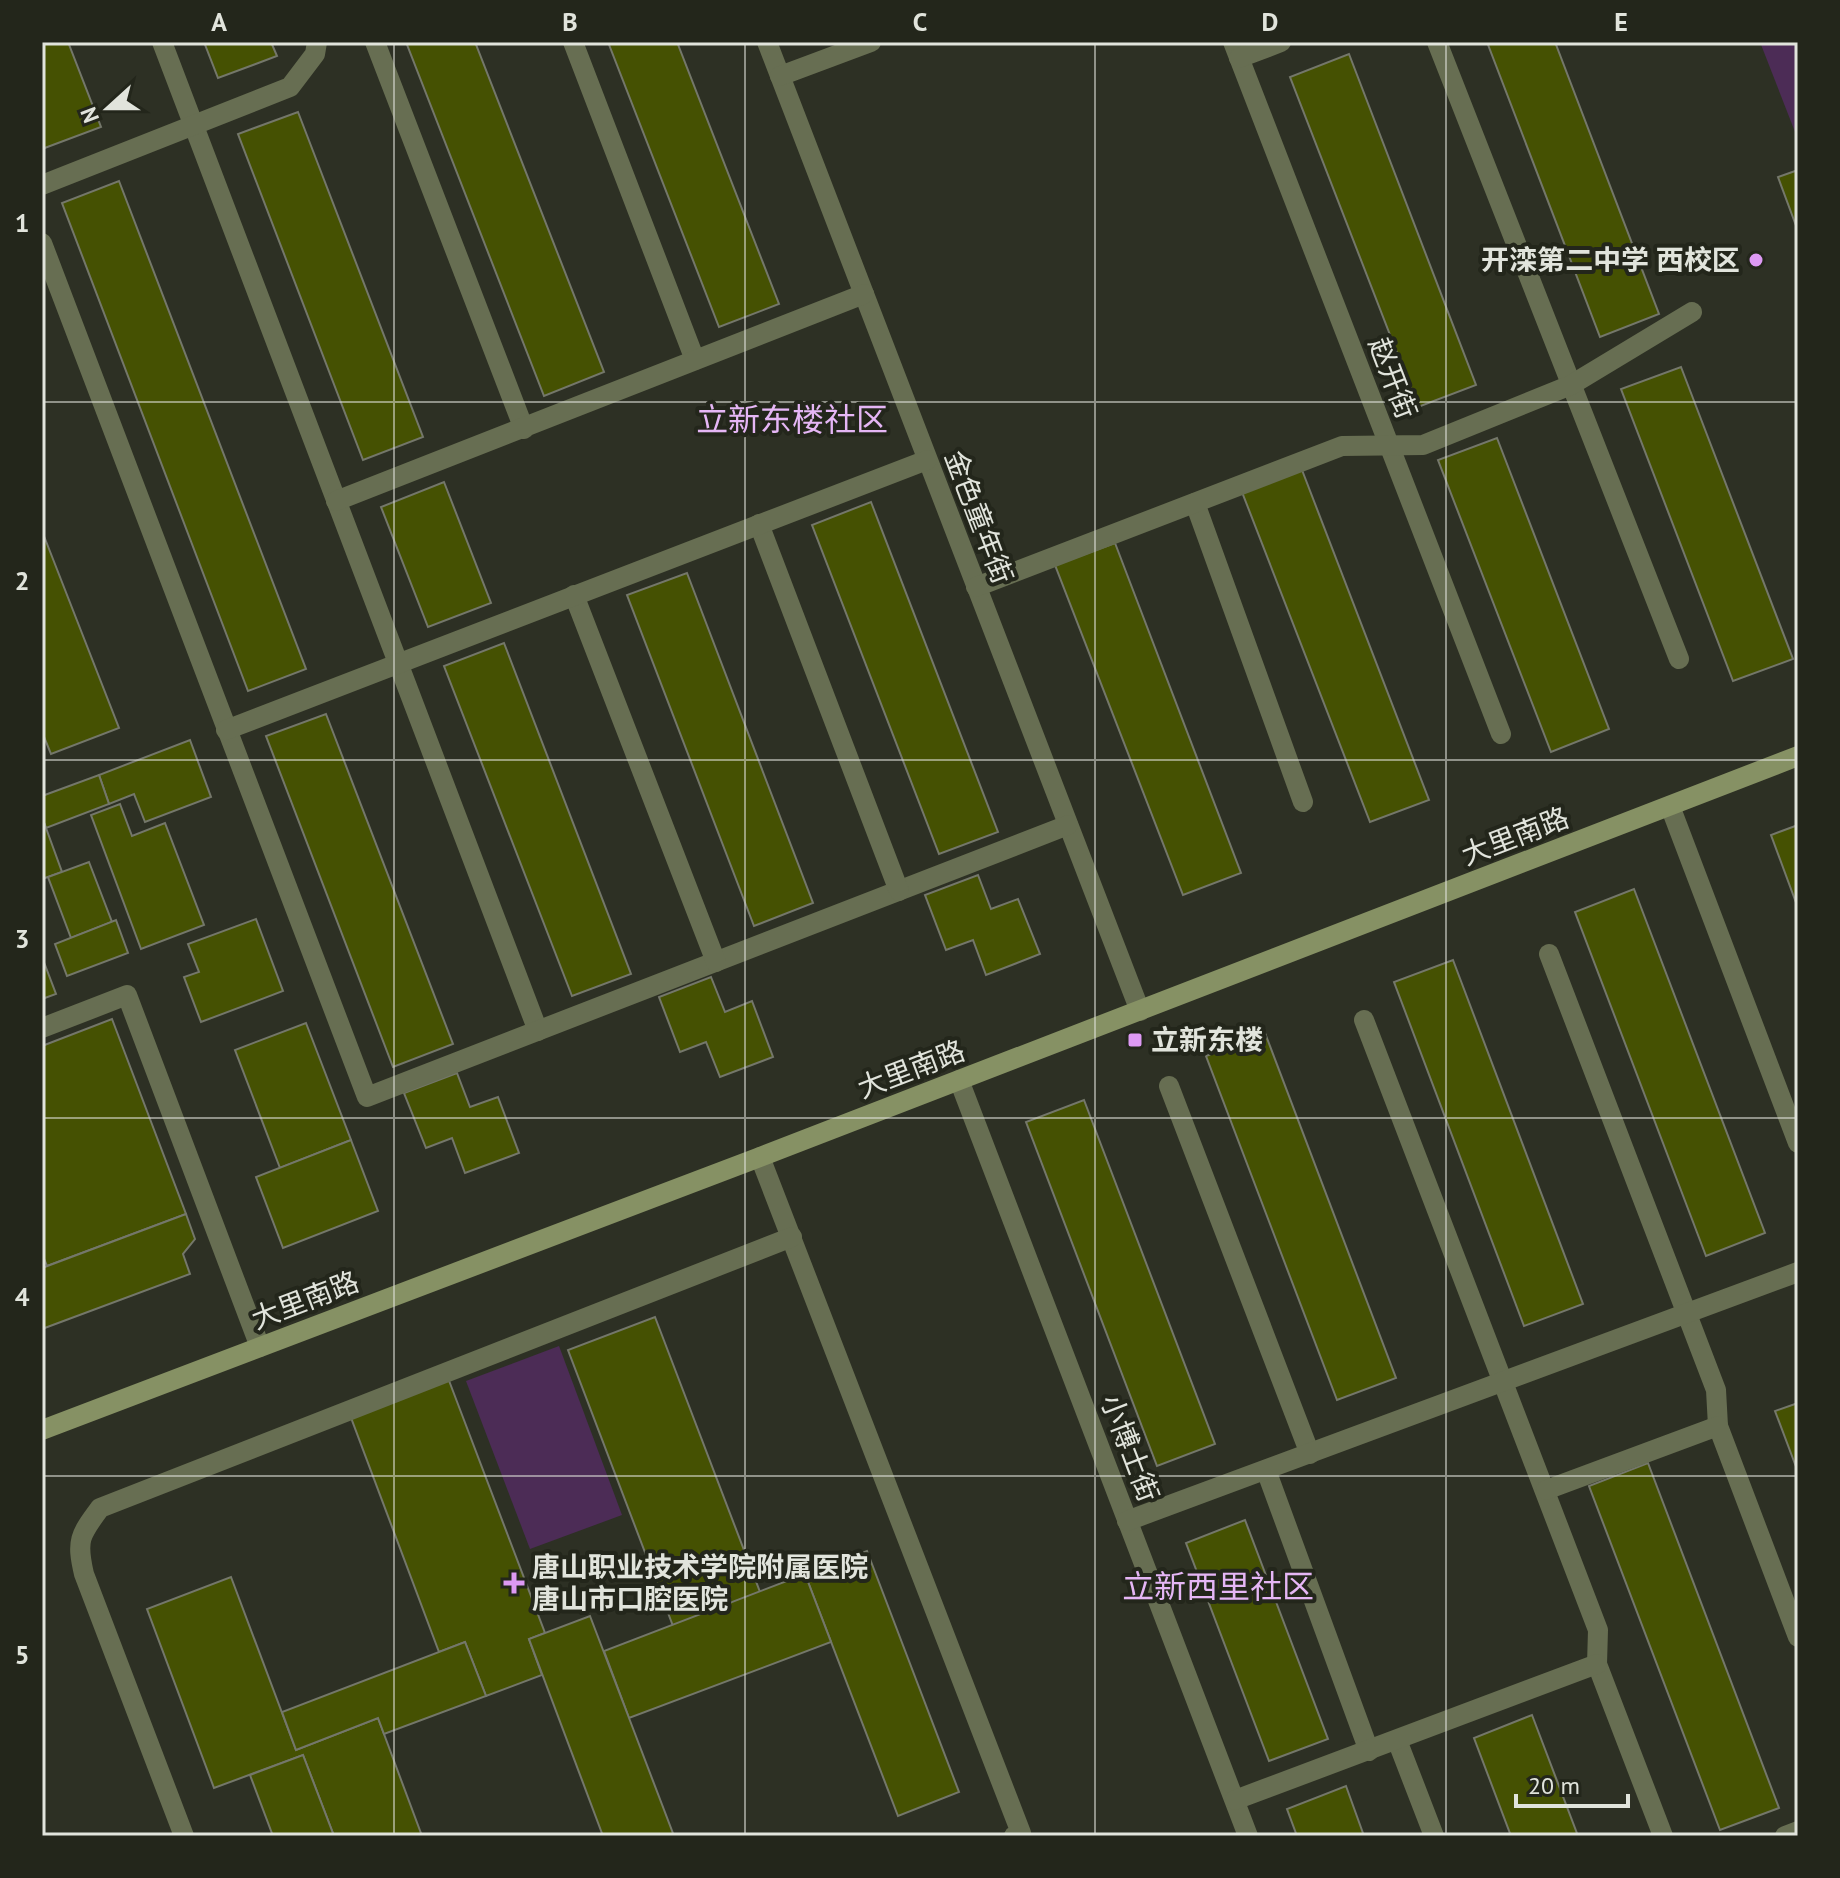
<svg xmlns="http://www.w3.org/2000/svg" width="1840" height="1878" viewBox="0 0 1840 1878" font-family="'PT Sans','Noto Sans SC',sans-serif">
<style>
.green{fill:#4c2c56}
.building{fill:#455102;stroke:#74776a;stroke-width:2}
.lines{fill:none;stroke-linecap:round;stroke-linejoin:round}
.lane{stroke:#676e52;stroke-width:20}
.street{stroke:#676e52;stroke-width:20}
.secondary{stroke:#869164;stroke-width:20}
.grid{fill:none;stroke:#e1e4dc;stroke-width:2;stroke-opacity:0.55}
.poi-dot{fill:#dd99f3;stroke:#23261b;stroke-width:3}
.labels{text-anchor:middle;stroke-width:8;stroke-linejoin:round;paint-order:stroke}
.poi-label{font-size:28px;font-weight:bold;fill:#e1e4dc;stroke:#23261b;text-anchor:start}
.street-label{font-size:28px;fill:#e1e4dc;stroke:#23261b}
.quarter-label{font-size:32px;fill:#e5b6f5;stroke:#23261b}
.neatline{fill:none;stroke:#e1e4dc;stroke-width:3}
.grid-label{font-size:26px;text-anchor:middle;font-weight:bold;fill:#e1e4dc}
</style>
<rect width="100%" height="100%" fill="#2d3024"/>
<g class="green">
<polygon points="1760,42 1798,42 1798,137 1797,137"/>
<polygon points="559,1346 622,1515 530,1549 466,1381"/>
</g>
<g class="building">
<polygon points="42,42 68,42 101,127 42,149"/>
<polygon points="204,42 271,42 277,56 218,78"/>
<polygon points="406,42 475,42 604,372 544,396"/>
<polygon points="608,42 677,42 779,304 719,327"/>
<polygon points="1487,42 1555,42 1659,314 1600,337"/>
<polygon points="1349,54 1476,385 1418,407 1290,77"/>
<polygon points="298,112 423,437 363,460 238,134"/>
<polygon points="1798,170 1798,231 1778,177"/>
<polygon points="119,181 306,669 248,691 62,203"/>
<polygon points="1681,367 1793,659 1733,681 1621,389"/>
<polygon points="1497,438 1609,729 1551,752 1438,460"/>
<polygon points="1302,470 1429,800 1370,822 1242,492"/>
<polygon points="444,482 491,603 428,627 381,507"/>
<polygon points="871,502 998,832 939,854 812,525"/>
<polygon points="42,531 119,728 51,754 42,732"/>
<polygon points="1115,543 1241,873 1183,895 1055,565"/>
<polygon points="687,573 813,903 754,926 627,595"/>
<polygon points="504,643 631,974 572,996 444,666"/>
<polygon points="326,714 453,1044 393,1067 266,736"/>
<polygon points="190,740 211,797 145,822 134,794 109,804 99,775"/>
<polygon points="99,775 109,804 46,828 42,817 42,796"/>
<polygon points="120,804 132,836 165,823 204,925 141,949 91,815"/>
<polygon points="42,817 62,872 42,879"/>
<polygon points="1798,825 1798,908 1771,835"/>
<polygon points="89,862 112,922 71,938 48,877"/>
<polygon points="978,875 991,909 1018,899 1040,954 986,975 973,940 946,950 925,895"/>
<polygon points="1634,889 1765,1233 1706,1256 1575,912"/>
<polygon points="256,919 283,991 201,1022 184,977 199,972 188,944"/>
<polygon points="116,920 128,953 67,976 55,944"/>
<polygon points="42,957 56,994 42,999"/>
<polygon points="1453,960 1583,1304 1524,1326 1394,982"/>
<polygon points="711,977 725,1012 752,1001 773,1057 720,1077 706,1042 680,1052 659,997"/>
<polygon points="112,1019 186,1214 47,1266 42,1254 42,1046"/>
<polygon points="306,1023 351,1140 280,1168 235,1050"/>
<polygon points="1265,1033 1396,1378 1337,1400 1206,1056"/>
<polygon points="457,1073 470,1107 498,1097 519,1153 465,1173 452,1138 426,1148 404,1093"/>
<polygon points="1084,1100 1215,1444 1157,1466 1026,1122"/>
<polygon points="351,1140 378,1211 283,1248 256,1177"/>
<polygon points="186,1214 195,1239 183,1254 190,1274 42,1329 42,1268"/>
<polygon points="655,1317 760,1592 673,1626 568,1350"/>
<polygon points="448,1378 545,1633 529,1639 542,1675 486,1696 465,1642 439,1652 350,1415"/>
<polygon points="1798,1403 1798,1472 1775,1411"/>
<polygon points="1648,1463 1779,1808 1720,1830 1589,1486"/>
<polygon points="1245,1520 1328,1739 1269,1761 1186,1543"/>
<polygon points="867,1551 959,1792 898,1816 805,1574"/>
<polygon points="805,1574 831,1642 629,1718 604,1651"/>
<polygon points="231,1577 296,1750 378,1718 422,1836 334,1836 303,1755 214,1788 147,1609"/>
<polygon points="590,1616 629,1718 674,1836 603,1836 529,1639"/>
<polygon points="465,1642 486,1696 384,1734 378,1718 296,1750 282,1712"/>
<polygon points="1532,1715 1578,1836 1511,1836 1474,1738"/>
<polygon points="303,1755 334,1836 273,1836 250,1775"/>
<polygon points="1346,1786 1364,1836 1297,1836 1287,1809"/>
</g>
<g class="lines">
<g class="lane">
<polyline points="42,1028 127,995 260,1347"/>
<polyline points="760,1157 1021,1833 1014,1836"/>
<path d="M 184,1836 L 84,1574 C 76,1540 80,1535 100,1508 L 792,1237"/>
</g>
<g class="street">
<polyline points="162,42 538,1031"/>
<polyline points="375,42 524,429"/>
<polyline points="573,42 695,360"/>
<polyline points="767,42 1140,1011"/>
<polyline points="1233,42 1501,734"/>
<polyline points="1437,42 1679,659"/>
<polyline points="1239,58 1281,42"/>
<polyline points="780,76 871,42"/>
<polyline points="42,185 290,87 315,54 317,42"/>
<polyline points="42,243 367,1097 1068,825"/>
<polyline points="336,501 864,294"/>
<polyline points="1195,503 1303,802"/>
<polyline points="759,524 899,891"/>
<polyline points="976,587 1342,446 1423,445 1571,385 1692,312"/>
<polyline points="574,595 716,962"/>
<polyline points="226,730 927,460"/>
<polyline points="1670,806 1798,1143"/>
<polyline points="1549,954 1716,1390 1718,1426"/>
<polyline points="1364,1020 1598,1630 1597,1664 1663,1836"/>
<polyline points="959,1080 1248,1836"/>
<polyline points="1169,1086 1310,1454"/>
<polyline points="1266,1470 1369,1751"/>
<polyline points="1546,1490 1718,1426 1798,1637"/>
<polyline points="1127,1521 1798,1272"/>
<polyline points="1397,1740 1434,1836"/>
<polyline points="1235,1800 1597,1664"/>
<polyline points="1785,1836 1798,1831"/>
</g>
<polyline class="secondary" points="42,1430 760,1157 1798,756"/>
</g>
<path class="grid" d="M 394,42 L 394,1836M 745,42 L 745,1836M 1095,42 L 1095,1836M 1446,42 L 1446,1836M 42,402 L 1798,402M 42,760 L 1798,760M 42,1118 L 1798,1118M 42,1476 L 1798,1476"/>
<g class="poi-dot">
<circle cx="1756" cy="260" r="8"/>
<rect x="1127" y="1032" width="16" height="16" rx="4"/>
<path d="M510 1571h8v8h8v8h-8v8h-8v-8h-8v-8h8z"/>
</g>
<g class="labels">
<g class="poi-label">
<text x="1740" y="270" text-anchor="end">开滦第二中学 西校区</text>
<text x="1151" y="1050">立新东楼</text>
<text x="532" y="1577">唐山职业技术学院附属医院<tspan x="532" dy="32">唐山市口腔医院</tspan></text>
</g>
<g class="street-label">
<text transform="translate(1393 378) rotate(69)" y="10">赵开街</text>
<text transform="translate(979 517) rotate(69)" y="10">金色童年街</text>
<text transform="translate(1515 836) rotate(-21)" y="10">大里南路</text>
<text transform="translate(911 1069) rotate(-21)" y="10">大里南路</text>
<text transform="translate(305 1300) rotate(-21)" y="10">大里南路</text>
<text transform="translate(1130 1448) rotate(69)" y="10">小博士街</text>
</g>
<g class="quarter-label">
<text x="792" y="431">立新东楼社区</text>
<text x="1218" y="1598">立新西里社区</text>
</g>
</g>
<rect width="1840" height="1878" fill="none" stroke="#23261b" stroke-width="88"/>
<g transform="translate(108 108) rotate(249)" stroke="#23261b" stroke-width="6" paint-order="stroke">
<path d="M0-6L14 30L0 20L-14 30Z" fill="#e1e4dc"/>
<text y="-12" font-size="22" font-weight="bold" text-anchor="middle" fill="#e1e4dc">N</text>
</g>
<path d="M1516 1794v12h112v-12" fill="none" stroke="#e1e4dc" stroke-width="4"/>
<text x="1528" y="1794" font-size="24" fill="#e1e4dc" stroke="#23261b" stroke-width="6" paint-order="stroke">20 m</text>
<rect x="44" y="44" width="1752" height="1790" class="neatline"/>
<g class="grid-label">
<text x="219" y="31">A</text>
<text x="570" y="31">B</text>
<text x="920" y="31">C</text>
<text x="1270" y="31">D</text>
<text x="1621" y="31">E</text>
<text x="22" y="232">1</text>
<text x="22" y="590">2</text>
<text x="22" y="948">3</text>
<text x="22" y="1306">4</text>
<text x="22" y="1664">5</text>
</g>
</svg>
